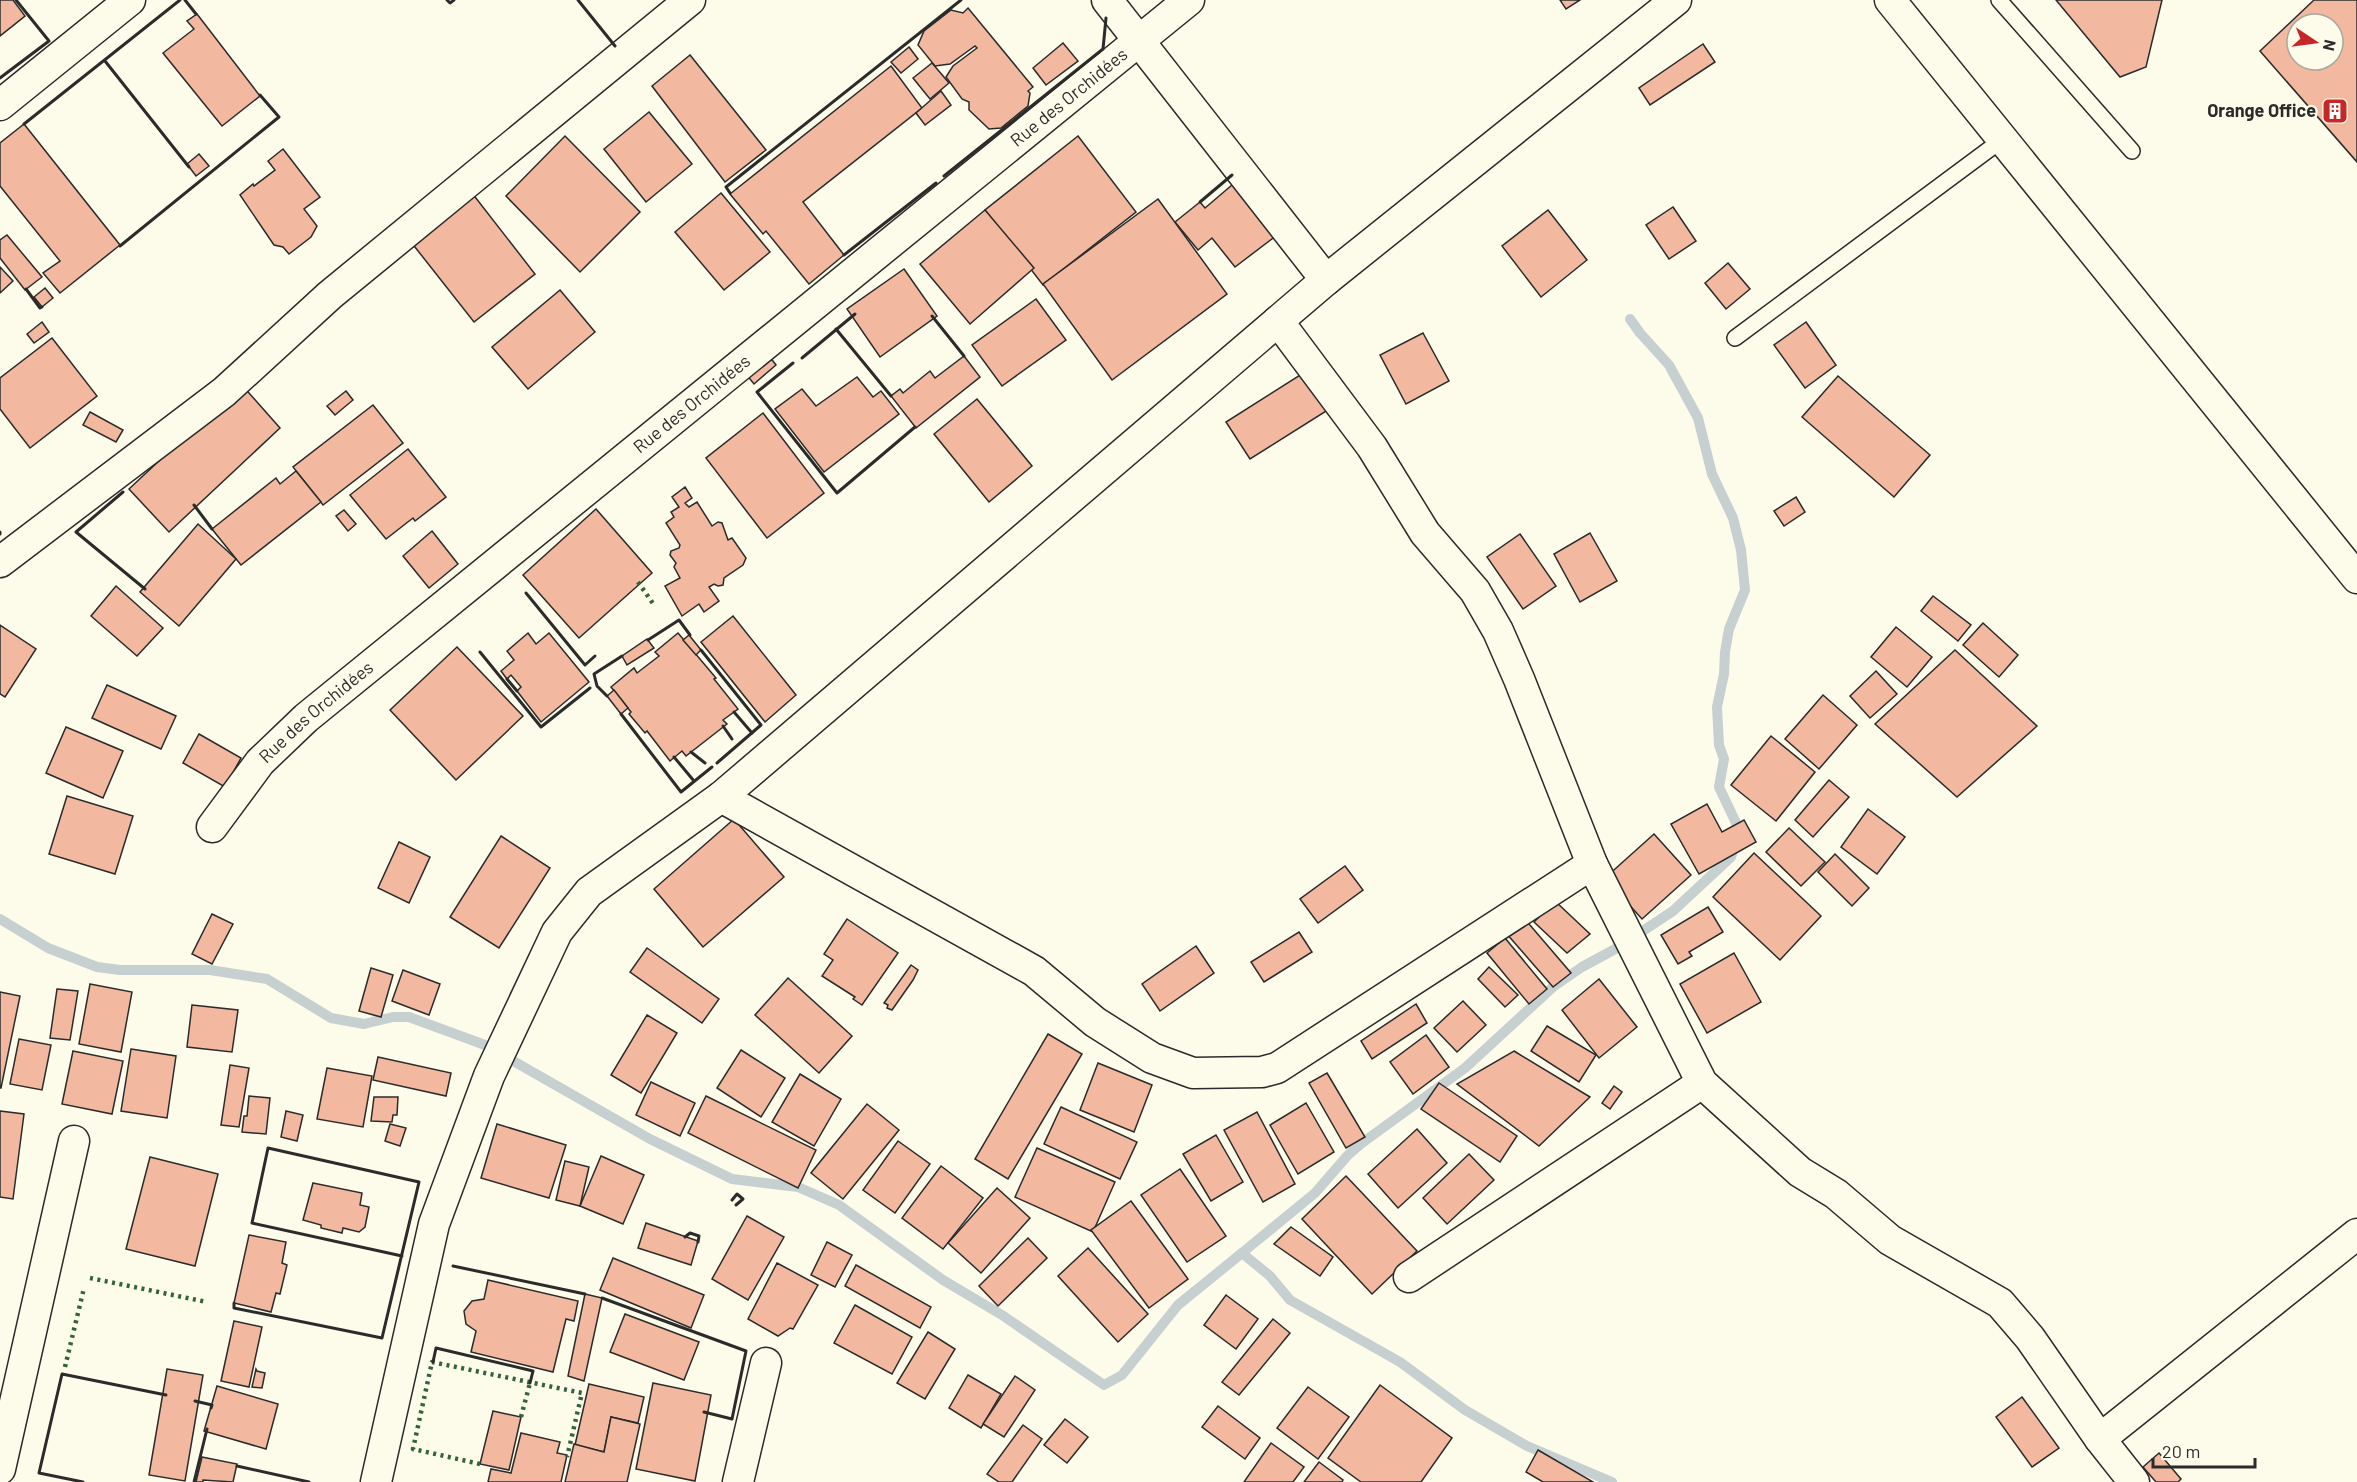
<svg xmlns="http://www.w3.org/2000/svg" width="2357" height="1482" viewBox="0 0 2357 1482" font-family="Barlow,sans-serif">
<style>
.lines{fill:none;stroke-linecap:round;stroke-linejoin:round}
.stream{stroke:#c7d0d0;stroke-width:10}
.building{fill:#f2b8a0;stroke:#2b2b2b;stroke-width:1.5;fill-rule:evenodd}
.service-casing{stroke:#2b2b2b;stroke-width:18}
.minor-casing{stroke:#2b2b2b;stroke-width:33}
.service{stroke:#fdfbea;stroke-width:15}
.minor{stroke:#fdfbea;stroke-width:30}
.hedge{stroke:#34623c;stroke-width:4.5;stroke-dasharray:3 4.5;stroke-linecap:butt}
.wall{stroke:#2b2b2b;stroke-width:3}
.labels{text-anchor:middle;stroke-width:4.5;stroke-linejoin:round;paint-order:stroke}
.street-label{font-size:18px;fill:#2b2b2b;stroke:#fdfbea}
.poi-label{font-size:18px;font-weight:bold;fill:#2b2b2b;stroke:#fdfbea;text-anchor:end}
</style>
<rect width="100%" height="100%" fill="#fdfbea"/>
<g class="lines">
<g class="stream">
<polyline points="0,919 48,948 97,967 120,970 210,970 267,979 331,1018 364,1024 393,1017 409,1017 485,1045 650,1139 732,1179 798,1187 839,1205 943,1280 1002,1315 1104,1385 1122,1375 1178,1305 1242,1253 1270,1276 1290,1300 1400,1362 1465,1410 1527,1446 1612,1482"/>
<polyline points="1242,1253 1315,1193 1348,1155 1362,1143 1465,1068 1553,987 1582,967 1617,948 1673,911 1731,857 1735,844 1737,825 1719,787 1724,759 1719,745 1717,707 1724,674 1725,652 1729,629 1745,590 1741,550 1733,518 1712,474 1698,418 1669,365 1640,333 1630,319"/>
</g>
</g>
<g class="building">
<polygon points="0,0 13,0 25,16 0,36"/>
<polygon points="1560,0 1580,0 1566,9"/>
<polygon points="2056,0 2162,0 2146,67 2120,77"/>
<path d="M 2314,0 L 2357,0 L 2357,162 L 2260,51 ZM 2297,24 L 2333,24 L 2333,60 L 2297,60 Z"/>
<polygon points="968,8 1033,87 1028,91 1030,93 1028,106 1001,128 989,129 969,110 969,102 962,99 946,77 953,66 977,48 975,46 950,64 935,66 918,45 924,31 951,10 963,13"/>
<polygon points="197,14 260,96 222,126 163,53 194,29 187,21"/>
<polygon points="1063,43 1078,61 1046,85 1033,68"/>
<polygon points="1703,44 1715,62 1650,105 1639,88"/>
<polygon points="909,47 918,59 901,73 891,62"/>
<polygon points="690,55 766,150 725,182 652,86"/>
<polygon points="932,63 949,83 930,99 913,78"/>
<polygon points="891,66 922,108 803,202 844,255 809,284 766,231 763,234 730,194"/>
<polygon points="941,91 951,105 925,125 916,113"/>
<polygon points="649,112 692,164 646,202 604,149"/>
<polygon points="24,124 120,245 60,293 43,273 60,261 0,186 0,143"/>
<polygon points="565,136 640,212 580,272 506,196"/>
<polygon points="1078,136 1136,212 1043,285 985,210"/>
<polygon points="283,149 320,197 304,209 317,226 311,237 289,254 283,247 274,245 240,195 253,184 254,186 275,170 268,161"/>
<polygon points="199,154 209,166 196,176 187,164"/>
<polygon points="1239,179 1281,232 1235,267 1212,238 1198,250 1175,222 1200,202 1205,208"/>
<polygon points="472,193 535,274 474,322 411,242"/>
<polygon points="721,193 770,252 724,290 675,232"/>
<polygon points="1158,199 1227,294 1112,380 1043,284"/>
<polygon points="1673,207 1696,241 1669,259 1646,225"/>
<polygon points="985,210 1034,268 970,324 920,264"/>
<polygon points="1548,210 1587,260 1541,297 1502,246"/>
<polygon points="7,235 42,277 25,290 0,258 0,240"/>
<polygon points="1728,263 1750,289 1726,309 1705,283"/>
<polygon points="0,267 13,281 0,293"/>
<polygon points="904,269 937,316 880,357 847,309"/>
<polygon points="45,288 53,298 42,307 34,297"/>
<polygon points="560,290 595,332 528,389 492,347"/>
<polygon points="1036,299 1066,340 1002,386 972,345"/>
<polygon points="42,322 49,332 34,343 27,334"/>
<polygon points="1806,322 1836,365 1805,388 1774,345"/>
<polygon points="1423,333 1449,381 1406,404 1380,355"/>
<polygon points="52,338 97,396 30,448 0,409 0,378"/>
<polygon points="769,356 776,365 754,384 746,374"/>
<polygon points="964,356 980,377 916,428 891,396 900,389 903,393 930,371 935,378"/>
<polygon points="1308,370 1331,408 1250,459 1226,422"/>
<polygon points="1838,376 1930,455 1894,497 1802,417"/>
<polygon points="857,377 873,397 881,391 899,414 824,472 775,409 802,389 816,406"/>
<polygon points="241,384 280,428 169,532 129,489"/>
<polygon points="346,391 353,400 335,415 327,406"/>
<polygon points="977,399 1032,466 989,502 934,434"/>
<polygon points="373,405 403,443 323,505 293,467"/>
<polygon points="90,412 123,430 116,442 83,425"/>
<polygon points="763,413 824,493 767,538 706,458"/>
<polygon points="408,449 446,497 415,521 413,518 386,539 350,495"/>
<polygon points="296,471 321,502 241,565 212,529 276,478 280,484"/>
<polygon points="685,487 692,498 685,503 689,507 697,502 712,526 718,522 722,523 728,540 732,538 746,558 743,565 724,578 723,585 718,586 714,584 709,587 719,601 704,612 699,604 682,616 665,586 680,578 674,567 676,563 670,555 671,551 679,548 680,545 666,523 674,517 671,512 679,507 672,497"/>
<polygon points="1796,497 1805,512 1784,526 1774,511"/>
<polygon points="596,509 652,573 579,638 523,575"/>
<polygon points="344,510 356,524 348,531 336,516"/>
<polygon points="198,524 236,559 179,626 140,592"/>
<polygon points="432,531 458,564 429,588 403,556"/>
<polygon points="1590,533 1617,581 1580,602 1554,554"/>
<polygon points="1520,534 1556,586 1523,609 1487,557"/>
<polygon points="116,586 163,628 137,656 91,616"/>
<polygon points="1933,596 1971,625 1958,641 1921,611"/>
<polygon points="733,616 796,695 765,722 701,642"/>
<polygon points="1983,623 2018,655 1999,677 1963,645"/>
<polygon points="0,625 36,649 5,697 0,694"/>
<polygon points="1896,627 1932,657 1907,687 1871,657"/>
<polygon points="528,633 536,644 549,633 589,682 541,722 517,691 521,687 511,675 507,679 501,671 514,660 507,651"/>
<polygon points="678,633 716,678 714,679 738,709 723,720 727,724 686,756 682,751 670,761 647,731 645,733 629,714 631,712 611,687 634,668 637,673 659,656 655,652"/>
<polygon points="689,635 701,650 696,655 683,640"/>
<polygon points="647,639 654,648 627,665 622,656"/>
<polygon points="457,647 523,716 456,780 390,710"/>
<polygon points="1955,650 2037,726 1957,797 1875,724"/>
<polygon points="1876,671 1897,694 1870,718 1850,696"/>
<polygon points="107,685 176,716 161,749 92,718"/>
<polygon points="614,690 628,708 621,714 607,696"/>
<polygon points="1823,695 1857,725 1819,769 1785,739"/>
<polygon points="66,727 123,751 103,798 46,773"/>
<polygon points="199,734 241,758 225,787 183,763"/>
<polygon points="1771,736 1815,772 1776,821 1731,785"/>
<polygon points="1829,780 1849,797 1813,837 1795,820"/>
<polygon points="67,796 133,816 115,874 49,854"/>
<polygon points="1707,804 1722,832 1744,820 1756,842 1699,874 1671,824"/>
<polygon points="1868,809 1905,837 1877,874 1841,847"/>
<polygon points="734,819 784,877 703,947 654,889"/>
<polygon points="1789,828 1825,862 1801,886 1766,852"/>
<polygon points="1654,834 1691,875 1642,919 1605,878"/>
<polygon points="501,836 550,868 499,948 450,917"/>
<polygon points="399,842 430,857 409,903 378,888"/>
<polygon points="1754,853 1821,916 1780,960 1713,897"/>
<polygon points="1835,854 1869,888 1852,906 1818,872"/>
<polygon points="1345,866 1363,890 1318,923 1300,899"/>
<polygon points="1555,901 1590,934 1567,953 1534,922"/>
<polygon points="1708,907 1723,932 1689,952 1692,956 1678,964 1661,935"/>
<polygon points="212,914 233,924 212,964 192,954"/>
<polygon points="1523,917 1571,973 1553,987 1506,933"/>
<polygon points="847,919 898,953 862,1005 853,999 855,997 822,976 833,960 824,954"/>
<polygon points="1299,932 1312,952 1264,982 1251,962"/>
<polygon points="1505,938 1547,989 1529,1004 1487,953"/>
<polygon points="1196,946 1214,973 1160,1011 1142,984"/>
<polygon points="647,948 719,999 702,1023 630,972"/>
<polygon points="1734,953 1761,1002 1707,1033 1680,984"/>
<polygon points="911,965 918,970 913,980 892,1010 887,1008 888,1005 884,1003"/>
<polygon points="1489,967 1518,995 1505,1007 1478,979"/>
<polygon points="371,968 393,975 381,1017 359,1011"/>
<polygon points="403,970 440,984 429,1015 392,1001"/>
<polygon points="788,978 852,1036 819,1073 755,1015"/>
<polygon points="1599,979 1637,1027 1599,1058 1562,1010"/>
<polygon points="90,984 132,992 121,1052 79,1044"/>
<polygon points="57,989 78,991 70,1040 50,1038"/>
<polygon points="0,992 20,996 1,1088 0,1088"/>
<polygon points="1463,1001 1486,1025 1457,1052 1434,1028"/>
<polygon points="1416,1004 1427,1023 1372,1059 1361,1041"/>
<polygon points="192,1005 238,1010 232,1052 187,1047"/>
<polygon points="647,1015 677,1033 641,1093 611,1075"/>
<polygon points="1547,1026 1596,1055 1579,1082 1531,1051"/>
<polygon points="1048,1034 1082,1054 1008,1179 975,1159"/>
<polygon points="1426,1035 1449,1067 1413,1094 1390,1062"/>
<polygon points="19,1039 51,1045 42,1090 10,1084"/>
<polygon points="131,1049 176,1056 167,1118 121,1111"/>
<polygon points="741,1050 785,1078 761,1117 717,1088"/>
<polygon points="73,1051 123,1061 112,1114 62,1104"/>
<polygon points="1514,1051 1590,1097 1539,1146 1457,1084"/>
<polygon points="378,1057 451,1073 446,1096 373,1080"/>
<polygon points="1098,1063 1152,1085 1134,1132 1080,1110"/>
<polygon points="230,1065 249,1068 239,1127 221,1125"/>
<polygon points="327,1068 372,1076 363,1127 317,1119"/>
<polygon points="1327,1073 1365,1137 1346,1148 1309,1083"/>
<polygon points="800,1074 841,1099 814,1146 772,1122"/>
<polygon points="651,1082 695,1103 680,1136 636,1115"/>
<polygon points="1439,1083 1517,1136 1500,1162 1421,1109"/>
<polygon points="1614,1086 1622,1092 1610,1109 1602,1103"/>
<polygon points="249,1096 270,1098 266,1134 242,1132 244,1116 247,1116"/>
<polygon points="706,1096 816,1150 798,1188 688,1133"/>
<polygon points="374,1097 398,1097 397,1115 393,1115 392,1122 371,1121"/>
<polygon points="1306,1103 1334,1152 1298,1174 1270,1125"/>
<polygon points="867,1104 899,1130 843,1199 811,1173"/>
<polygon points="1061,1107 1137,1142 1120,1179 1044,1144"/>
<polygon points="0,1111 24,1114 13,1199 0,1197"/>
<polygon points="286,1111 303,1115 297,1141 281,1137"/>
<polygon points="1257,1112 1295,1184 1263,1202 1224,1130"/>
<polygon points="390,1124 406,1128 400,1146 385,1141"/>
<polygon points="497,1124 566,1145 549,1198 481,1178"/>
<polygon points="1417,1129 1447,1163 1398,1208 1368,1174"/>
<polygon points="1216,1135 1243,1182 1211,1201 1183,1154"/>
<polygon points="898,1141 930,1164 895,1213 863,1190"/>
<polygon points="1037,1148 1115,1182 1093,1232 1015,1197"/>
<polygon points="1469,1154 1494,1180 1447,1224 1423,1198"/>
<polygon points="601,1156 644,1175 623,1224 580,1206"/>
<polygon points="150,1157 218,1174 195,1266 126,1249"/>
<polygon points="565,1161 589,1167 580,1206 556,1200"/>
<polygon points="941,1166 983,1198 943,1249 902,1218"/>
<polygon points="1180,1169 1226,1236 1187,1262 1141,1195"/>
<polygon points="1346,1176 1417,1251 1372,1294 1302,1219"/>
<polygon points="313,1183 362,1193 360,1205 369,1207 365,1227 359,1232 343,1228 342,1233 321,1228 321,1225 303,1220"/>
<polygon points="997,1188 1030,1218 981,1273 948,1243"/>
<polygon points="1131,1201 1188,1279 1149,1308 1091,1230"/>
<polygon points="747,1216 784,1237 748,1300 712,1279"/>
<polygon points="646,1223 698,1241 691,1265 638,1248"/>
<polygon points="1291,1227 1333,1257 1320,1276 1274,1244"/>
<polygon points="249,1235 286,1242 282,1263 287,1265 280,1294 276,1293 271,1312 234,1303"/>
<polygon points="1028,1238 1047,1258 998,1306 979,1286"/>
<polygon points="827,1242 852,1255 835,1287 811,1275"/>
<polygon points="1088,1248 1148,1314 1118,1342 1058,1276"/>
<polygon points="613,1258 704,1295 691,1328 600,1290"/>
<polygon points="777,1263 818,1285 793,1329 790,1328 778,1336 748,1319"/>
<polygon points="856,1265 931,1307 920,1328 845,1286"/>
<polygon points="488,1280 578,1301 574,1321 566,1319 553,1372 471,1352 476,1331 466,1324 464,1311 472,1301 484,1299"/>
<polygon points="585,1294 602,1298 584,1381 568,1376"/>
<polygon points="1226,1295 1258,1319 1236,1349 1204,1325"/>
<polygon points="855,1305 912,1337 892,1374 834,1343"/>
<polygon points="625,1314 699,1342 684,1380 610,1352"/>
<polygon points="1273,1319 1290,1333 1239,1395 1222,1382"/>
<polygon points="234,1321 262,1327 249,1387 221,1381"/>
<polygon points="928,1332 955,1349 925,1399 897,1383"/>
<polygon points="167,1369 203,1375 185,1481 149,1475"/>
<polygon points="256,1369 257,1371 265,1373 262,1388 252,1387"/>
<polygon points="968,1375 1001,1394 981,1428 949,1408"/>
<polygon points="1015,1376 1035,1390 1004,1437 983,1424"/>
<polygon points="653,1383 711,1395 695,1481 636,1469"/>
<polygon points="589,1384 644,1397 638,1423 611,1417 604,1452 575,1445"/>
<polygon points="1380,1385 1452,1438 1421,1482 1361,1482 1328,1458"/>
<polygon points="217,1386 278,1404 266,1449 204,1431"/>
<polygon points="1308,1387 1349,1417 1318,1459 1277,1428"/>
<polygon points="2022,1397 2059,1448 2032,1467 1996,1417"/>
<polygon points="1218,1406 1260,1438 1245,1459 1202,1427"/>
<polygon points="493,1411 521,1417 509,1470 480,1464"/>
<polygon points="611,1417 640,1424 627,1482 565,1482 574,1444 604,1452"/>
<polygon points="1065,1419 1088,1437 1067,1463 1044,1445"/>
<polygon points="1023,1425 1042,1439 1012,1482 999,1482 987,1474"/>
<polygon points="521,1433 560,1442 557,1453 567,1455 561,1482 488,1482 491,1469 511,1473"/>
<polygon points="1271,1443 1304,1467 1293,1482 1244,1482"/>
<polygon points="1538,1450 1593,1482 1543,1482 1526,1472"/>
<polygon points="2159,1453 2181,1479 2178,1482 2156,1482 2143,1467"/>
<polygon points="202,1457 237,1464 233,1482 203,1480 203,1482 196,1482"/>
<polygon points="1319,1462 1343,1480 1342,1482 1304,1482"/>
</g>
<g class="lines">
<g class="service-casing">
<g id="service">
<polyline points="1999,0 2132,151"/>
<polyline points="1735,338 2003,139"/>
</g>
</g>
<g class="minor-casing">
<g id="minor">
<polyline points="1107,0 1326,280"/>
<polyline points="1890,0 2357,578"/>
<polyline points="0,105 130,0"/>
<polyline points="1278,321 1372,447 1425,533 1475,591 1498,631 1519,679 1592,864 1702,1083 1800,1172 1836,1194 1890,1240 2000,1303 2030,1338 2100,1439 2134,1482"/>
<polyline points="0,562 224,392 330,295 690,0"/>
<polyline points="721,797 1034,971 1095,1022 1152,1058 1193,1073 1262,1072 1277,1068 1592,864"/>
<path id="s1" d="M 212,827 L 260,762 L 306,718 L 1189,0"/>
<polyline points="1409,1277 1702,1083"/>
<polyline points="2100,1439 2357,1234"/>
<polyline points="0,1469 74,1141"/>
<polyline points="376,1482 434,1224 489,1076 557,932 589,892 721,797 1326,280 1676,0"/>
<polyline points="738,1482 766,1363"/>
</g>
</g>
<use href="#service" class="service"/>
<use href="#minor" class="minor"/>
<g class="hedge">
<polyline points="638,582 654,605"/>
<polyline points="90,1278 207,1302"/>
<polyline points="65,1367 84,1288"/>
<polyline points="521,1417 530,1383"/>
<polyline points="480,1464 413,1449 432,1362 582,1393 567,1457"/>
</g>
<g class="wall">
<polyline points="185,0 196,14"/>
<polyline points="447,0 450,3 454,0"/>
<polyline points="578,0 615,46"/>
<polyline points="105,61 189,167"/>
<polyline points="0,78 49,41 16,0"/>
<polyline points="24,124 180,0"/>
<polyline points="944,176 1103,49 1106,18"/>
<polyline points="730,193 726,187 961,0"/>
<polyline points="1200,202 1232,175"/>
<polyline points="120,246 279,117 260,95"/>
<polyline points="844,255 936,183"/>
<polyline points="26,289 40,308 42,307"/>
<polyline points="932,316 964,356"/>
<polyline points="836,329 891,396"/>
<polyline points="802,358 855,314"/>
<polyline points="793,363 757,392 837,493 915,427"/>
<polyline points="123,492 76,532 145,589"/>
<polyline points="194,505 212,529"/>
<polyline points="0,532 0,534"/>
<polyline points="526,593 585,665 595,656"/>
<polyline points="648,640 679,620 690,635"/>
<polyline points="701,650 761,725 717,763"/>
<polyline points="480,652 541,727 590,688"/>
<polyline points="507,679 517,691"/>
<polyline points="607,696 597,686 594,674 622,656"/>
<polyline points="734,712 752,733"/>
<polyline points="621,714 681,792 712,767"/>
<polyline points="723,726 732,739"/>
<polyline points="691,752 705,763"/>
<polyline points="674,757 694,781"/>
<polyline points="732,1200 737,1194 743,1199 736,1205"/>
<polyline points="685,1237 690,1233 699,1236 698,1242"/>
<polyline points="453,1266 585,1294"/>
<polyline points="602,1298 746,1351 732,1419 704,1412"/>
<polyline points="234,1303 234,1308 382,1338 419,1182 268,1148 252,1223 402,1256"/>
<polyline points="433,1362 436,1348 533,1371 530,1383"/>
<polyline points="195,1401 212,1405 211,1408"/>
<polyline points="237,1466 309,1482"/>
<polyline points="83,1482 39,1473 62,1374 166,1395"/>
<polyline points="194,1482 207,1429"/>
</g>
</g>
<defs>
<g id="building-square" transform="scale(1.35)"><rect x="-9" y="-9" width="18" height="18" rx="4" fill="#c62828" stroke="#fdfbea"/><path d="M-4-6H4V6H1V3H-1V6H-4ZM-2.5-4.3h1.7v1.8h-1.7ZM.8-4.3h1.7v1.8H.8ZM-2.5-1h1.7V.8h-1.7ZM.8-1h1.7V.8H.8Z" fill="#fff"/></g>
</defs>
<g fill-rule="evenodd">
<use href="#building-square" x="2335" y="111"/>
</g>
<g class="labels">
<g class="street-label">
<text dy="6" stroke="none"><textPath href="#s1" startOffset="1128">Rue des Orchidées</textPath></text>
<text dy="6" stroke="none"><textPath href="#s1" startOffset="642">Rue des Orchidées</textPath></text>
<text dy="6" stroke="none"><textPath href="#s1" startOffset="156">Rue des Orchidées</textPath></text>
</g>
<g class="poi-label">
<text x="2316" y="117">Orange Office</text>
</g>
</g>
<g transform="translate(2315 42) rotate(103)"><circle r="28" fill="#fdfbea" stroke="#a9a89e" stroke-width="1.5"/>
<path d="M0-4.5L10 22L0 15L-10 22Z" fill="#c62828"/>
<text y="-9" font-size="16" font-weight="bold" text-anchor="middle" fill="#2b2b2b">N</text>
</g>
<path d="M2153 1458v9h102v-9" fill="none" stroke="#2b2b2b" stroke-width="3"/>
<text x="2162" y="1458" font-size="18" fill="#2b2b2b" stroke="#fdfbea" stroke-width="4.5" paint-order="stroke">20 m</text>
</svg>
